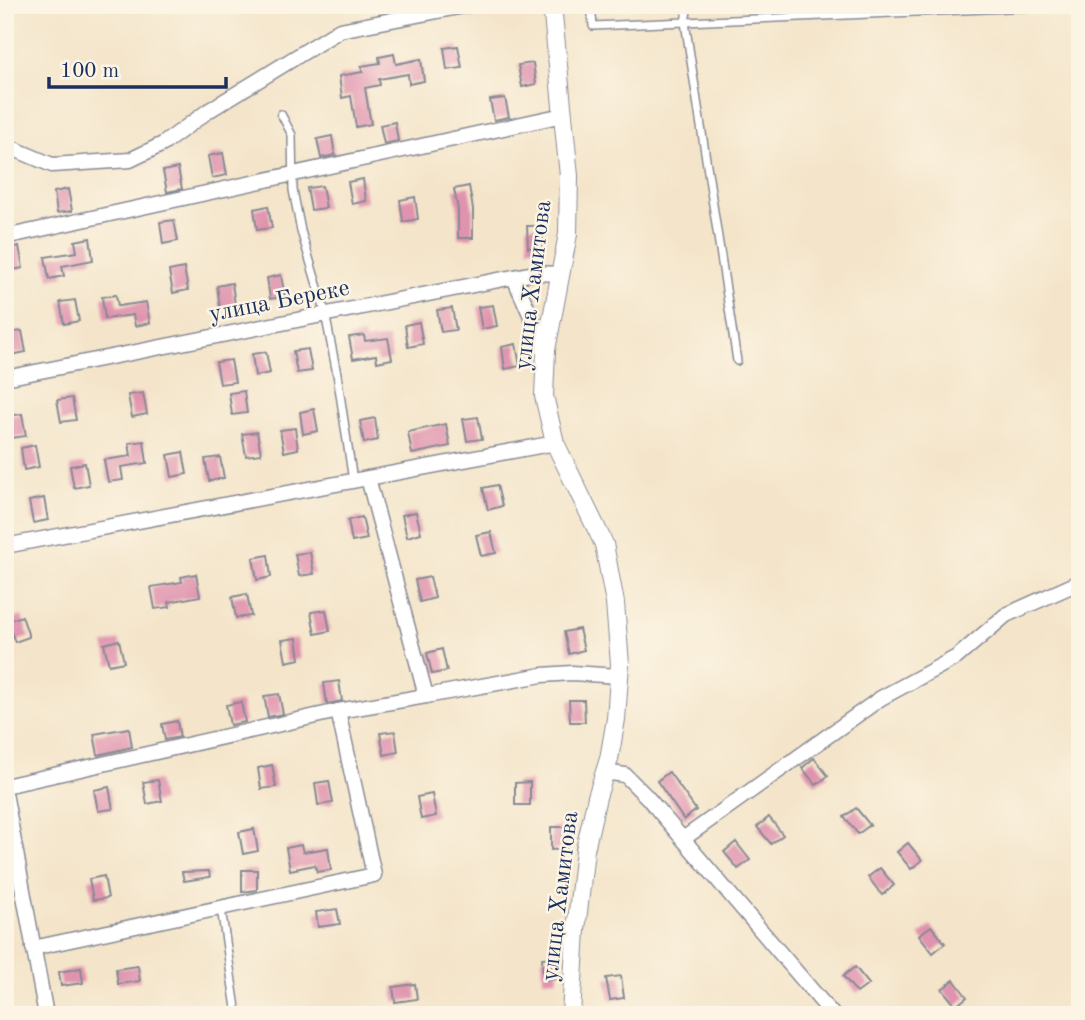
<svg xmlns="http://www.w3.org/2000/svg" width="1085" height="1020" viewBox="0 0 1085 1020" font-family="'Old Standard TT',serif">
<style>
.building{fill:#e093ae}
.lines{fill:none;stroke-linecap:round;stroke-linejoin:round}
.service-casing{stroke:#888a94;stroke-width:10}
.minor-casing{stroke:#888a94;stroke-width:17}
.tertiary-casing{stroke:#888a94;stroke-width:20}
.service{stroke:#fff;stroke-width:7}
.minor{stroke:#fff;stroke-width:14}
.tertiary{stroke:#fff;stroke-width:18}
.labels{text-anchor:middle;stroke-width:5;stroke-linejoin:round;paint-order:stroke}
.street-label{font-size:24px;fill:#1b2f5e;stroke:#fcf5e5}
</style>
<rect width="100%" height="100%" fill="#fcf5e5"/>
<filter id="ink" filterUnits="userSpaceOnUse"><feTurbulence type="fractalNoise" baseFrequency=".0143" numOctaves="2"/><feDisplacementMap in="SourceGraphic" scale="14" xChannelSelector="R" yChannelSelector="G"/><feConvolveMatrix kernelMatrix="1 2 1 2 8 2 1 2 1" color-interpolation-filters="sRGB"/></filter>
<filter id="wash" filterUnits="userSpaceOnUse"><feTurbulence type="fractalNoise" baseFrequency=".00686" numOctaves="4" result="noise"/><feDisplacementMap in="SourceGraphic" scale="28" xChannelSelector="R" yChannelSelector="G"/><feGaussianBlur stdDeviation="1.57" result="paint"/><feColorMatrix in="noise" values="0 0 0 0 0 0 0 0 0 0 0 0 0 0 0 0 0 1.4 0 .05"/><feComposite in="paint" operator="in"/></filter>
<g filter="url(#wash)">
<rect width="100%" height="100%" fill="#f4e5ca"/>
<g id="blocks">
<g class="building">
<polygon points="458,46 462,68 447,70 444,48"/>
<polygon points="394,54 396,64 421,59 424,81 409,84 408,74 379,79 380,85 365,88 371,124 356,127 351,96 342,98 339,76 363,72 361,66 380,63 379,57"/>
<polygon points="533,63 536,84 522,87 518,65"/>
<polygon points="505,98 509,117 494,120 490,100"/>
<polygon points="395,122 398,141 384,144 380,125"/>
<polygon points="332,136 335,155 321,158 317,139"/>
<polygon points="223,153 227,175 212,178 208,156"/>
<polygon points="178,168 182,189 167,192 163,171"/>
<polygon points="363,179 366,201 352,204 348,182"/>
<polygon points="322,186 326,208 311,210 307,188"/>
<polygon points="469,186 473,209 473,238 458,238 458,210 454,189"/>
<polygon points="68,189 72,211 57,213 54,192"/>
<polygon points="415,197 418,219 403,222 400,200"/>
<polygon points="268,206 272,228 257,230 254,209"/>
<polygon points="174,220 178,241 163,244 160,222"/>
<polygon points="527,226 542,226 543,248 528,248"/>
<polygon points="90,238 93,260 62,266 64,276 49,279 45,257 77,252 75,241"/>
<polygon points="19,246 23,268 8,271 5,249"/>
<polygon points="184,268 188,290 173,293 169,271"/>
<polygon points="281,275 285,297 270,299 267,278"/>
<polygon points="232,283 235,305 220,308 217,286"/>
<polygon points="116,295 118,306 146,302 150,323 135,326 133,315 105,319 102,297"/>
<polygon points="75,300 79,321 64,324 60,302"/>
<polygon points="493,305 497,326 482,329 478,307"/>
<polygon points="452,308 456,330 441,332 437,310"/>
<polygon points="419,322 423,344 408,347 405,325"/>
<polygon points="22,331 26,352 11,355 7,333"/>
<polygon points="364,335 365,341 388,338 392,359 377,362 376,355 353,359 349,337"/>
<polygon points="516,344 520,366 505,369 502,347"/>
<polygon points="308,349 312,371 297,373 293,351"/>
<polygon points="266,352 270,373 255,376 252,354"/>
<polygon points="231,360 235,382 220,384 216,362"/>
<polygon points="244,391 247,413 232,415 229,393"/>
<polygon points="143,393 147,414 132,417 128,395"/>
<polygon points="72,398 76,420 61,422 57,400"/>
<polygon points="314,409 318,431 303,434 300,412"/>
<polygon points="22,414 26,436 11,438 8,416"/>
<polygon points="478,417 482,439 467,441 463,419"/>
<polygon points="375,418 378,440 364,443 360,421"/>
<polygon points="446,424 450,446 412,454 408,432"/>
<polygon points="295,428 298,449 284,452 280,430"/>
<polygon points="257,432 261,454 246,456 242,434"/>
<polygon points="144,441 147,463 121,467 123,480 108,482 104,460 131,456 129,443"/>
<polygon points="35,445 39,467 24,470 21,448"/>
<polygon points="183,452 187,474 172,477 168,455"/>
<polygon points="220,457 224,478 209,481 205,459"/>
<polygon points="85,463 89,485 74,488 70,466"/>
<polygon points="497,485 502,506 488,510 483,488"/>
<polygon points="44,498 48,520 33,523 29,501"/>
<polygon points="416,512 421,533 407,537 402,515"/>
<polygon points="362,517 367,539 352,542 348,520"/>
<polygon points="491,532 496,553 481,556 476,535"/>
<polygon points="310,552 314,574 299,576 295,554"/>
<polygon points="268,555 271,577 257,580 253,558"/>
<polygon points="196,574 200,596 169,602 170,607 155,609 151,587 182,582 181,577"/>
<polygon points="430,577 435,598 420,602 415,580"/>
<polygon points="247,594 251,616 236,618 232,597"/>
<polygon points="326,610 330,631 315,634 311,612"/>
<polygon points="22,616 29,637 15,642 7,621"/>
<polygon points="579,629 584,650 569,654 564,632"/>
<polygon points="297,638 300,659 286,662 282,640"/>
<polygon points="119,640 124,662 109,665 104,644"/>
<polygon points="442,649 447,671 432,674 427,653"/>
<polygon points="339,681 342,701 327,704 324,683"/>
<polygon points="279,694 283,714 268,717 264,696"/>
<polygon points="569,700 584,700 585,722 570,722"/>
<polygon points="241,702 245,722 230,725 226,705"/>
<polygon points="177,721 180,737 165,740 162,724"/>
<polygon points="129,728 132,747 98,755 94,734"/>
<polygon points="395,731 398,752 384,755 380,733"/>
<polygon points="814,758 828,776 816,785 802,768"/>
<polygon points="272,765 276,787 261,789 258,768"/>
<polygon points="669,772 696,810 684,820 657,781"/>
<polygon points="158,780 162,801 147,804 143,782"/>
<polygon points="329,781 333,803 318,805 315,783"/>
<polygon points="530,782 530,805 515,805 515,783"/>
<polygon points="109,787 113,809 98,811 94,790"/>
<polygon points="432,794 436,816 421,819 417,797"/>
<polygon points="856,808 870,825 858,834 844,817"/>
<polygon points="769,817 783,835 771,844 757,827"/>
<polygon points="551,827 566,827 566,849 551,850"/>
<polygon points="254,829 258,851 243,854 239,832"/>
<polygon points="736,842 750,860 738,869 724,852"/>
<polygon points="908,843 922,860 911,869 897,852"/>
<polygon points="301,845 303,852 328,848 331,870 317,872 315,865 290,870 286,848"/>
<polygon points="880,868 894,885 882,895 868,877"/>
<polygon points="242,870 257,870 257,890 242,892"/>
<polygon points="209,871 210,877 184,881 182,872"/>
<polygon points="104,876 108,898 93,900 89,879"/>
<polygon points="337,909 340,924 318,927 316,912"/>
<polygon points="931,926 945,943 933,953 919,935"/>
<polygon points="557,957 558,979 543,980 542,958"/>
<polygon points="138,966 140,981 118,984 116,969"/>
<polygon points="855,967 869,984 857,993 843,976"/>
<polygon points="81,968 83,983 61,986 59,972"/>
<polygon points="621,976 624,998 610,1000 606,978"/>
<polygon points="954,980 967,997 956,1006 942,989"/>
<polygon points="415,984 417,999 395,1002 393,987"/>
</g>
</g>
</g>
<g filter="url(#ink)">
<use href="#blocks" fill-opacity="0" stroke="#888a94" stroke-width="2"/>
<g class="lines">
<g class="service-casing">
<g id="service">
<polyline points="591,5 593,26 1034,7"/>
<polyline points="688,5 685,22 737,361"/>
<polyline points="281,114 292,135 293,190 301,231 324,308 337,374 353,481"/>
<polyline points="221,908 237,1015"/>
</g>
</g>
<g class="minor-casing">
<g id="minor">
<polyline points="5,145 52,165 130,160 163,144 208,111 340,30 469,5"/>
<polyline points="5,237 563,115"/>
<polyline points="514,278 546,350"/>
<polyline points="5,378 534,273 561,274"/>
<polyline points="368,478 426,696 542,675 572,673 619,676"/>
<polyline points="5,546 555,443"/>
<polyline points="338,711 426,696"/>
<polyline points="604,772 625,775 647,797 833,1015"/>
<polyline points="5,786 338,711 374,875 33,948"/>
<polyline points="5,793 46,1015"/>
<polyline points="683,839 881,698 957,657 1006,615 1080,582"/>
</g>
</g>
<g class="tertiary-casing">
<polyline id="tertiary" points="552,5 569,176 568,234 546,350 544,396 555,443 604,544 615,603 620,664 616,719 609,759 597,797 585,850 576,930 571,1015"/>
</g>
<use href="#service" class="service"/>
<use href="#minor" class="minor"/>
<use href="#tertiary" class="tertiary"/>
</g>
</g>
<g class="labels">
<g class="street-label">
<text transform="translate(532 285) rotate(-83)" y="8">улица Хамитова</text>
<text transform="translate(279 300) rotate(-11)" y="8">улица Береке</text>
<text transform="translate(559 896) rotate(-83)" y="8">улица Хамитова</text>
</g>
</g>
<rect width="1085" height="1020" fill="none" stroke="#fcf5e5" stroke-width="28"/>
<path d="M49 77v10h177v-10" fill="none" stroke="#1b2f5e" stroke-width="3.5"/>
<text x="60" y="77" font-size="21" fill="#1b2f5e" stroke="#fcf5e5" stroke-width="5" paint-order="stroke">100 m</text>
</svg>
